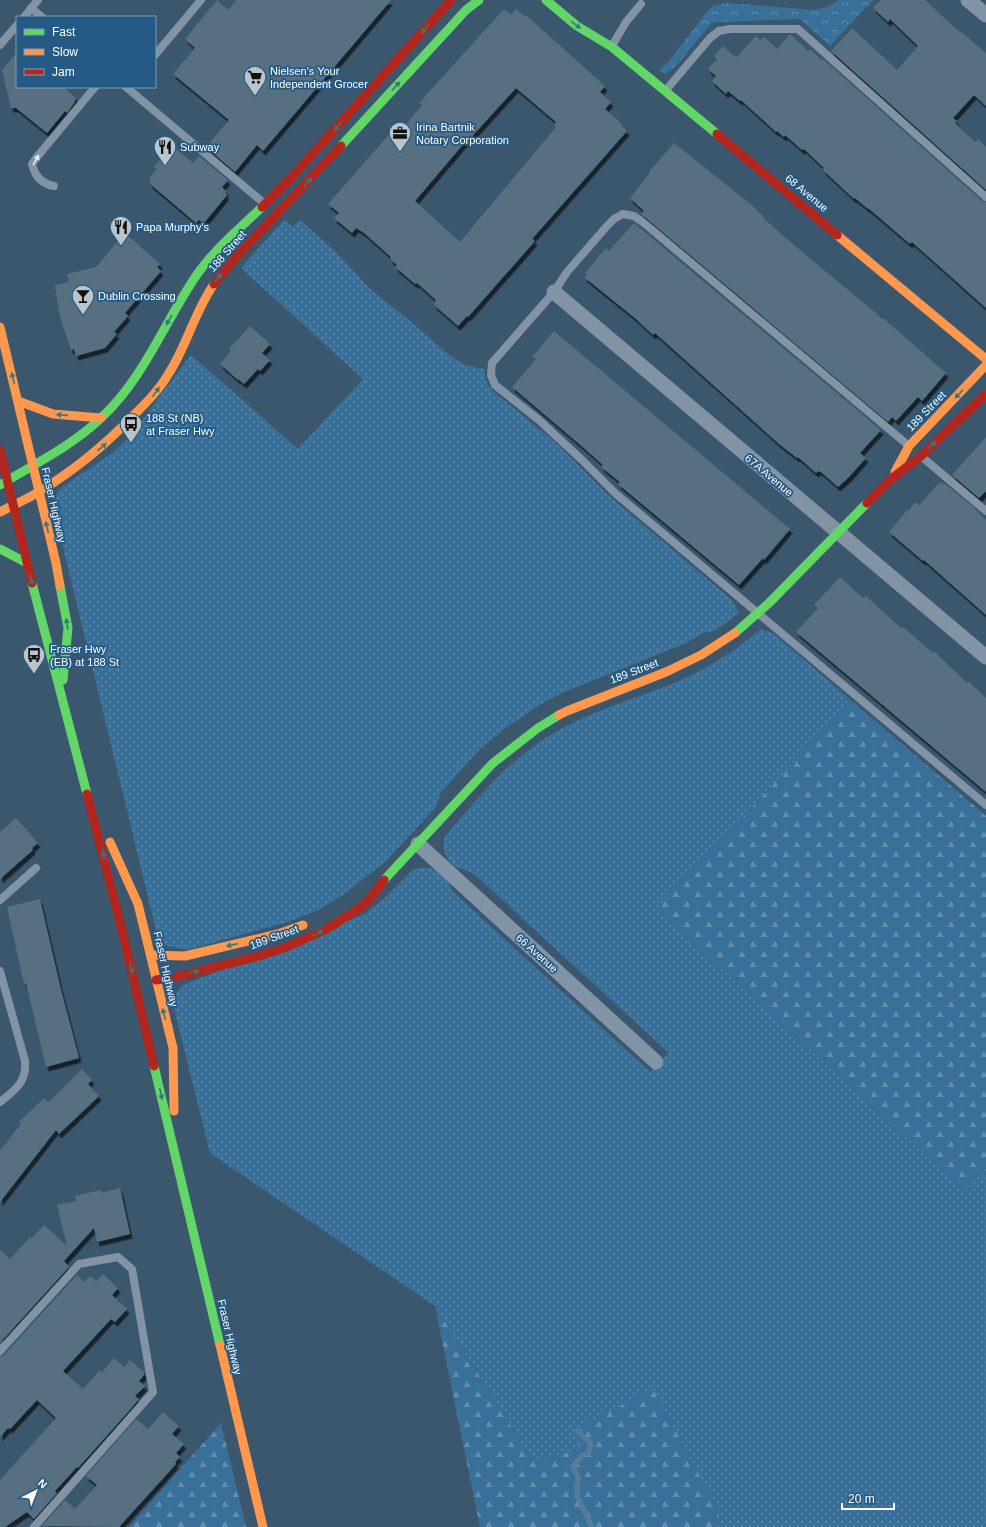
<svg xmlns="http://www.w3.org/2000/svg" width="986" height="1527" viewBox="0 0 986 1527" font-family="Helvetica,sans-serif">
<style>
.grass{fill:url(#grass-dots)}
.forest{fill:url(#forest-firs)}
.park{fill:url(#park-crowns)}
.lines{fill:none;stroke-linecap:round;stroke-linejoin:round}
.stream{stroke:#577c99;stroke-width:5}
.building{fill:#576f81;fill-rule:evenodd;filter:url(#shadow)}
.lane{stroke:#8193a4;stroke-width:8}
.street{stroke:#8193a4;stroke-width:15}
.fast{stroke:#63d668;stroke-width:9}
.slow{stroke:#ff974d;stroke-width:9}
.jam{stroke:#b3261e;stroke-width:9}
.oneway{fill:#34797d}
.oneway2{fill:#eceff1}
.labels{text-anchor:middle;stroke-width:3.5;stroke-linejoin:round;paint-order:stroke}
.poi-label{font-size:11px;fill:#fff;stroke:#245a84;text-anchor:start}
.street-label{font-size:11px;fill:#fff;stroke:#245a84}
</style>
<defs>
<pattern id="grass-dots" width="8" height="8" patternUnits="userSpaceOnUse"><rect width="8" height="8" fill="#39709a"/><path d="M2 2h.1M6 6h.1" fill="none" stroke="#618dae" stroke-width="1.8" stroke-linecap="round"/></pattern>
<pattern id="forest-firs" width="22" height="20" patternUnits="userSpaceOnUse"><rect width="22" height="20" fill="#39709a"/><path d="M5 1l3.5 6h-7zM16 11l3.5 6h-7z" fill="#618dae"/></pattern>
<pattern id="park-crowns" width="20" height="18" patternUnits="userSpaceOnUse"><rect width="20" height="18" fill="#39709a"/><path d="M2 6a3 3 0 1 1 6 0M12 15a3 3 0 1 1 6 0" fill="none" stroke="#618dae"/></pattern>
<filter id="shadow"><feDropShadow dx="2.5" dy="4.5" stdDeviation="0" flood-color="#0009"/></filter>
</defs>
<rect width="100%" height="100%" fill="#3a576e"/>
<g class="grass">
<path d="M 284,220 L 293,227 L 300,220 L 336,252 L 370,289 L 403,315 L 442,349 L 456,360 L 468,366 L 484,369 L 486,381 L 493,391 L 556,443 L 608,495 L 732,600 L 739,613 L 715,631 L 703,633 L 686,643 L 562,693 L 541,704 L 507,727 L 480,749 L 444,789 L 440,794 L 436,807 L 385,862 L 343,895 L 318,910 L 291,921 L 187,950 L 164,945 L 157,934 L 55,514 C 53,501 55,493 65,485 L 111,454 L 128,438 L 191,355 L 298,449 L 363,379 L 241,268 Z"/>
<path d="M 761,629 L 774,634 L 852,701 L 656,909 L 965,1191 L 986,1168 L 986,1527 L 717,1527 L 719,1511 L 579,1450 L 533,1461 L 435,1306 L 210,1153 L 175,1012 C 173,1000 174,994 183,985 L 365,914 L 384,899 L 413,870 C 425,865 439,868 447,879 C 450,883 450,888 452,891 L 650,1072 L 669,1053 L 474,874 C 468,870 462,870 456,867 C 445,861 441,847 445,836 C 476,801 506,763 546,738 C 585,713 632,700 674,683 C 706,670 735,651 761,629 Z"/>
</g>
<g class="forest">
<polygon points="852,701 986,816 986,1168 965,1191 656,909"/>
<polygon points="435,1306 533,1461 579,1450 575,1429 653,1389 719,1512 717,1527 480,1527"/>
<polygon points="221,1423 246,1527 129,1527"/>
</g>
<polygon class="park" points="839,0 873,0 830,46 800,19 718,22 712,23 709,26 678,64 665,74 659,70 669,61 710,8 715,5 729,3 815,10 826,7"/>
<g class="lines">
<polyline class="stream" points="578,1431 591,1444 589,1452 582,1456 573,1466 578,1478 577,1496 592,1527"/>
</g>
<g class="building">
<polygon points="217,0 228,10 236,0 391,0 263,151 257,145 235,172 206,147 229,120 173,74 195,48 185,39"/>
<polygon points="881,0 925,0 954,27 963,34 964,34 986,53 986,106 974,95 953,118 957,121 955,123 975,142 978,139 986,147 986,190 831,51 852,28 897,70 918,46 890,19 888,22 873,8"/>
<path d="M 504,9 L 511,15 L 516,9 L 526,17 L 527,16 L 605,86 L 600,92 L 611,102 L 605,109 L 622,124 L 621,125 L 627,131 L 532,239 L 535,241 L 468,317 L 467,316 L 458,326 L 434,305 L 436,300 L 417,283 L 415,284 L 395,267 L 397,265 L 390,259 L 391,257 L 364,233 L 356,228 L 352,233 L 334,218 L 339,213 L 328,204 L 399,123 L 404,127 L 422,105 L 419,103 ZM 516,88 L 556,122 L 554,125 L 556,127 L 460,242 L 415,201 L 465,142 L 466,143 Z"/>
<polygon points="790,34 808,51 810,49 822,60 823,59 982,201 986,202 986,308 912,242 910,244 868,208 868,209 855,198 854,199 823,170 824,168 804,149 802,150 785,135 784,137 777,131 776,132 741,100 740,101 728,91 726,94 712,81 716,76 708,69 717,59 714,56 723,46 734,56 735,55 737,57 756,36 761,40 764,37 777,49"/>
<polygon points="17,53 17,87 63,87 76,98 74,101 75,102 67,113 65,111 47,133 16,108 11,108 2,70"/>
<polygon points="674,143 749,203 764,217 763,218 801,251 876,313 882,319 883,318 946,373 922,401 918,397 896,421 892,417 888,422 641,214 644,211 630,198 650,173 649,172"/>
<polygon points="175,148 193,163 199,156 228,180 222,187 226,191 225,193 227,195 204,223 199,220 196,223 149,183 151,180 149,179 157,169 154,167 165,154 168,157"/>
<polygon points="634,223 881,430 860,453 866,458 849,477 838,487 821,472 818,471 816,473 798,457 797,458 779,444 655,333 653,335 636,319 584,277 587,275 585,273 606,248 609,251"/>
<polygon points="125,233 160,264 157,267 161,271 125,313 128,316 114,332 117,334 105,348 76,356 74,349 71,350 60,317 55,285 69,282 67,274 96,267"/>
<polygon points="250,326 270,344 262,353 270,360 260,371 258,369 244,384 238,379 238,380 220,364 231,351 229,349"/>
<polygon points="554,331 790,529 764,560 763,558 739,585 618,484 620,482 601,467 603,465 585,449 512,387 536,359 532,357"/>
<polygon points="986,437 986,491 979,498 952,475"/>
<polygon points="940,482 943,484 944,483 972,506 986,520 986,615 924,560 923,561 889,532 907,510 908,511 916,502 919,505"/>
<polygon points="840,577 857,593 864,598 866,596 901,628 903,627 933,653 934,651 967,683 969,682 986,698 986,792 796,632 818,608 814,605"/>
<polygon points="16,818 38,843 32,848 33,850 0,879 0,832"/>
<polygon points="40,899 61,990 79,1058 46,1067 26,983 24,984 7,907"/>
<polygon points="82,1069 92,1080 88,1084 99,1096 59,1134 56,1130 0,1202 0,1151 21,1124 19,1122 44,1098 48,1102 51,1100"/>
<polygon points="120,1188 130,1234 97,1242 94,1228 64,1261 69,1267 0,1343 0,1250 10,1259 30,1237 31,1239 44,1225 67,1246 57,1205 76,1201 75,1196 101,1190 101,1193"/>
<polygon points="103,1274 118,1288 112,1295 127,1309 115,1322 111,1319 63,1371 83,1389 100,1370 102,1372 114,1358 124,1367 130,1360 144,1372 144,1375 139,1381 145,1386 135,1396 139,1399 128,1412 78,1468 77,1467 55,1491 57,1493 34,1519 27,1512 5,1527 0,1527 0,1480 56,1418 37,1400 10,1429 8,1428 0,1437 0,1356 4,1355 77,1275 84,1282 90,1276 96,1281"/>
<polygon points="163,1412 179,1426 172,1434 184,1444 176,1453 180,1457 175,1462 176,1464 119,1527 42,1526 65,1500 75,1509 97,1485 86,1476 136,1419 148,1429"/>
</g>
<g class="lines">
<g class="lane">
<polyline points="31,8 42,17"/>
<polyline points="24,17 38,0"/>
<polyline points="0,45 17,25"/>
<polyline points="612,46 626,22 641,4"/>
<polyline points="155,55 201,0"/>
<polyline points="126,87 265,204"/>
<polyline points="666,90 710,38 719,31 730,29 798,29 986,197"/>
<path d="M 54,186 C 42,184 35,177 32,164 L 37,157 L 95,87"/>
<polyline points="909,446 644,223 634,216 623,214 614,219 607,226 567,272 554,292 492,363 491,375 495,385 539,420 582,460 615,493 986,805"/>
<polyline points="922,457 986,511"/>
<polyline points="0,900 36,868"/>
<path d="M 0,971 L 25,1061 C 27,1082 15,1090 0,1102"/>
<polyline points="0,1351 79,1264 118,1257 132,1269 153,1392 34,1527"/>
</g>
<g class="street">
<polyline points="968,0 986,15"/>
<polyline points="554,292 986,657"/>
<polyline points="418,844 656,1062"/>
</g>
<g class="fast">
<polyline points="546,0 577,26 612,47 717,134"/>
<polyline points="341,146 466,10 479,0"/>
<path d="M 0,485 C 34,464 72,446 101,418 C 142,380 162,328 192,282 C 210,253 238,230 262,207"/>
<polyline points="0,549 27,563"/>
<polyline points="32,583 87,794"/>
<polyline points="60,586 68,628 63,680"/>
<polyline points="735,633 769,603 867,503"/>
<polyline points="384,880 493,763 538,728 559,715"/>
<polyline points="154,1066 220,1345"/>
</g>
<g class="slow">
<polyline points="837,235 986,359"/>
<polyline points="0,327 56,563 60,586"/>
<polyline points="18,401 53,414 101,418"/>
<polyline points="895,472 909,446 986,365"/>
<path d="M 0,512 C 13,505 28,499 40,491 C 75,470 106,444 134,415 C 147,402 160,389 169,373 C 187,345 195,311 214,284"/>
<polyline points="559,715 567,711 666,672 701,655 735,633"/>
<polyline points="110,842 138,904 173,1048 174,1111"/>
<polyline points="151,955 185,956 278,934 303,925"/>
<polyline points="220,1345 263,1527"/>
</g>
<g class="jam">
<polyline points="717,134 837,235"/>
<polyline points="262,207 291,178 451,0"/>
<polyline points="214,284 235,258 341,146"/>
<polyline points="0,450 32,583"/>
<polyline points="867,503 891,479 921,456 986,394"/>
<polyline points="87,794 122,930 154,1066"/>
<polyline points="156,980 176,977 259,956 284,948 325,930 358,909 368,901 384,880"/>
</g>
</g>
<defs><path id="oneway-solid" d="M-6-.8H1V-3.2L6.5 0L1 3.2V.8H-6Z"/></defs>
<g class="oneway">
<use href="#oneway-solid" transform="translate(576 25) rotate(36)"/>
<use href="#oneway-solid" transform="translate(425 29) rotate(132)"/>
<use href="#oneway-solid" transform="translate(396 86) rotate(-47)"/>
<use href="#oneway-solid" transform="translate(338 126) rotate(132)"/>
<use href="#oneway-solid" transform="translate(308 182) rotate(-47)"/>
<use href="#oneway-solid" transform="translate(218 278) rotate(-53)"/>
<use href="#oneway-solid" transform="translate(169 320) rotate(120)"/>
<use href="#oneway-solid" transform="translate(13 378) rotate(-104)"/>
<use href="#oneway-solid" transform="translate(156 392) rotate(-54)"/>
<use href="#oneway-solid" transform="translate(959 394) rotate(134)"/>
<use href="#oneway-solid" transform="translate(62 415) rotate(-176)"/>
<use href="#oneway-solid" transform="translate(932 445) rotate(-44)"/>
<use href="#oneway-solid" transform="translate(102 447) rotate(-40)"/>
<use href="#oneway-solid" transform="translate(47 527) rotate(-104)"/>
<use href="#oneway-solid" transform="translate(31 579) rotate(74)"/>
<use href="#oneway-solid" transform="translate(67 624) rotate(-98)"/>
<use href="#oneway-solid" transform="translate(103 853) rotate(76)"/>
<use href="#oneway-solid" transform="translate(318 933) rotate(-24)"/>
<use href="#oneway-solid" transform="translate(232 945) rotate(167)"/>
<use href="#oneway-solid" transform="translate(131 968) rotate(77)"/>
<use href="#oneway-solid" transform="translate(194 972) rotate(-14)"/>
<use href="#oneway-solid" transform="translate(164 1014) rotate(-104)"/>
<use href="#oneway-solid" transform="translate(161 1094) rotate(77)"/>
</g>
<use class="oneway2" href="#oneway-solid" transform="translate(36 160) rotate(-60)"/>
<defs>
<g id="supermarket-pin" transform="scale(1.15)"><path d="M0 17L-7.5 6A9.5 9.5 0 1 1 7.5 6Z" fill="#bac4cc" stroke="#245a84"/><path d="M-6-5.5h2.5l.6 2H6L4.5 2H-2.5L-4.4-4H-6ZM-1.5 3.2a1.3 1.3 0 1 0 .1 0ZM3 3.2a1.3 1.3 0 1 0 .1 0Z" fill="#111"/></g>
<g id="office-pin" transform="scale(1.15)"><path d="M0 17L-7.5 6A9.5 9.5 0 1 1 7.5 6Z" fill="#bac4cc" stroke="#245a84"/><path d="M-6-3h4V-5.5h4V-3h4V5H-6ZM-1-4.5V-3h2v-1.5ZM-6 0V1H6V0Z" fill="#111"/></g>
<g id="restaurant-pin" transform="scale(1.15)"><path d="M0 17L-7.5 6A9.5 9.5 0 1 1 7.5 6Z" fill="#bac4cc" stroke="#245a84"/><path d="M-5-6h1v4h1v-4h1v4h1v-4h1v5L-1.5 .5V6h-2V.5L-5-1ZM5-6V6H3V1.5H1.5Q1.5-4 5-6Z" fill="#111"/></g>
<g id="bar-pin" transform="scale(1.15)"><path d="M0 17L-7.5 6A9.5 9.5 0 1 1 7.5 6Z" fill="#bac4cc" stroke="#245a84"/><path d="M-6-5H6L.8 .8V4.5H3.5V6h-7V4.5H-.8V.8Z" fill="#111"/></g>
<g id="bus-pin" transform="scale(1.15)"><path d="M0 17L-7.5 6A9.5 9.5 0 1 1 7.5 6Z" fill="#bac4cc" stroke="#245a84"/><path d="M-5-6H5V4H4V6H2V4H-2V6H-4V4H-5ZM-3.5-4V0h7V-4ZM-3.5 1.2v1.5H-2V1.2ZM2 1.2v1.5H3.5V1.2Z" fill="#111"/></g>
</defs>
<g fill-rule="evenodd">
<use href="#supermarket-pin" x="255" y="77"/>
<use href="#office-pin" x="400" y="133"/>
<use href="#restaurant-pin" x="165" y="147"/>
<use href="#restaurant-pin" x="121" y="227"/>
<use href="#bar-pin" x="83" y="296"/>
<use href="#bus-pin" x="131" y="424"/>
<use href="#bus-pin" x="34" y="655"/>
</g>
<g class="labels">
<g class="poi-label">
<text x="270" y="75">Nielsen's Your<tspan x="270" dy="13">Independent Grocer</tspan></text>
<text x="416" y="131">Irina Bartnik<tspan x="416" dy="13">Notary Corporation</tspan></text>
<text x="180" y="151">Subway</text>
<text x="136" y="231">Papa Murphy's</text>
<text x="98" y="300">Dublin Crossing</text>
<text x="146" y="422">188 St (NB)<tspan x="146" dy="13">at Fraser Hwy</tspan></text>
<text x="50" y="653">Fraser Hwy<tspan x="50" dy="13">(EB) at 188 St</tspan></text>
</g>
<g class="street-label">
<text transform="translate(807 193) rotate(40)" y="4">68 Avenue</text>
<text transform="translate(227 251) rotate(-49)" y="4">188 Street</text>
<text transform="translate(926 411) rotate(-46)" y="4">189 Street</text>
<text transform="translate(769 475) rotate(40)" y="4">67A Avenue</text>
<text transform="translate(54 505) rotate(77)" y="4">Fraser Highway</text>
<text transform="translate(634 671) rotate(-21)" y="4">189 Street</text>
<text transform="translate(274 937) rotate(-20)" y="4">189 Street</text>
<text transform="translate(537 953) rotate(42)" y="4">66 Avenue</text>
<text transform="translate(166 969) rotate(77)" y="4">Fraser Highway</text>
<text transform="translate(230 1337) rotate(77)" y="4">Fraser Highway</text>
</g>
</g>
<rect x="16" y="16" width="140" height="72" fill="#245a84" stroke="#7c9cb5"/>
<rect x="24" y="29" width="20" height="6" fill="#63d668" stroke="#7c9cb5"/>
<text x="52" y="36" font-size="12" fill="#ffffff">Fast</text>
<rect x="24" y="49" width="20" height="6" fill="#ff974d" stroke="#7c9cb5"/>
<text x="52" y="56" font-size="12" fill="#ffffff">Slow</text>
<rect x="24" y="69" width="20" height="6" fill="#b3261e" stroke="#7c9cb5"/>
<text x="52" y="76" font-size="12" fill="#ffffff">Jam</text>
<g transform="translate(36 1491) rotate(42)" stroke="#245a84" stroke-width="3" paint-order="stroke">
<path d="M0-3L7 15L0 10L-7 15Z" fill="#ffffff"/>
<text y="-6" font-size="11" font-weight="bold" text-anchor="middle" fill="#ffffff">N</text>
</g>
<path d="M842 1503v6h52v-6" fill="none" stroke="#ffffff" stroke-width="2"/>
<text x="848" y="1503" font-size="12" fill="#ffffff" stroke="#245a84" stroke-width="3" paint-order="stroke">20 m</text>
</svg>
